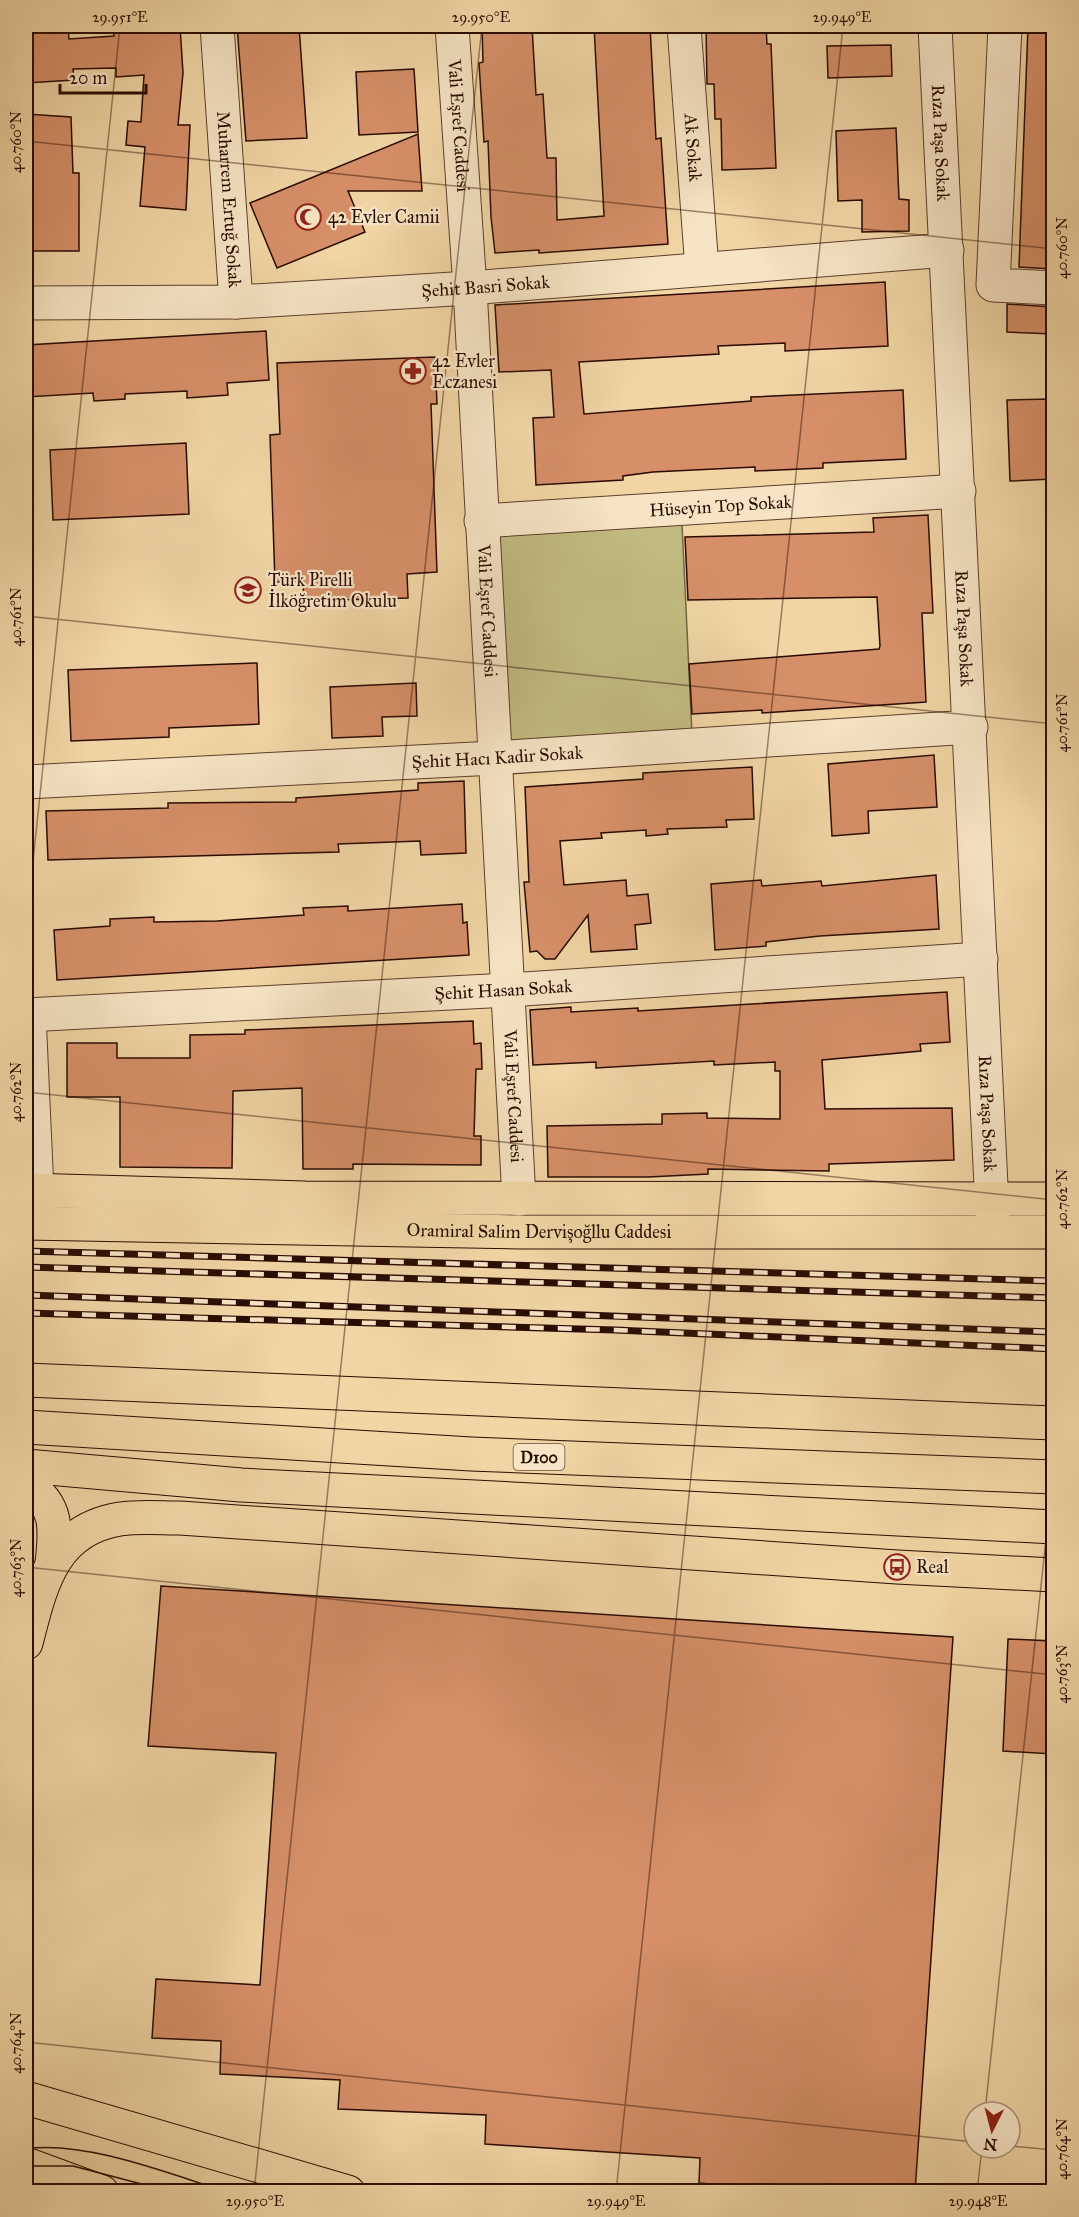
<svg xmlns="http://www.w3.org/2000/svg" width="1079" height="2217" viewBox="0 0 1079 2217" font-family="'IM FELL Great Primer',serif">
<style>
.green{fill:#c1bb81;stroke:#766341;stroke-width:1.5}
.building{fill:#d68f69;stroke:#2a0b01;stroke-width:1.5}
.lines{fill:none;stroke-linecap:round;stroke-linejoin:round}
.minor-casing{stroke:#5c3e2a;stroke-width:35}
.major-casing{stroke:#2a0b01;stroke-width:35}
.highway-casing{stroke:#2a0b01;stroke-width:35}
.minor{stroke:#f6e4c4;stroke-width:33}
.major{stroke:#f1d5a5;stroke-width:33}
.highway{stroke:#f1d5a5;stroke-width:33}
.tram{stroke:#2a0b01;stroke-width:1.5}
.rail-casing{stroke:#2a0b01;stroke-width:7}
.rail{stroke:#f6e4c4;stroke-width:4.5;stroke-dasharray:14;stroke-linecap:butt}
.ticks{fill:none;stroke:#2a0b01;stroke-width:1.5;stroke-opacity:0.45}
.labels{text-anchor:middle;stroke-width:4.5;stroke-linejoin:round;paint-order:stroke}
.shield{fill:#f6e4c4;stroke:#674c3c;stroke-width:1.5}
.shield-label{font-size:16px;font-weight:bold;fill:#2a0b01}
.street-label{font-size:18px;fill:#2a0b01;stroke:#f6e4c4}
.poi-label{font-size:18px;fill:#2a0b01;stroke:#f6e4c4;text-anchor:start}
.neatline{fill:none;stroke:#2a0b01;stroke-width:2}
.ticks-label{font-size:15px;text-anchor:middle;fill:#2a0b01}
</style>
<rect width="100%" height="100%" fill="#f1d5a5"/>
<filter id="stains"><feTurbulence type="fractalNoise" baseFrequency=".00333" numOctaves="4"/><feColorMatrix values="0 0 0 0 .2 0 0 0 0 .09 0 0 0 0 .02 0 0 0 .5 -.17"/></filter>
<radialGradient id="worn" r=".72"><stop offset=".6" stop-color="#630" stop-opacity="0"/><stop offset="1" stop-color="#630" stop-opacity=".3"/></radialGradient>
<polygon class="green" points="682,524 692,735 507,744 497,533"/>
<g class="building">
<polygon points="26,26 68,26 69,39 114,36 113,26 180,26 183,73 178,125 190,125 186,210 140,206 145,147 126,145 128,121 141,122 144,75 116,77 116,68 73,69 74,80 26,83"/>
<polygon points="237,26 299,26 307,138 246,141"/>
<polygon points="482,26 532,26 536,95 543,94 547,158 556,158 557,220 604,216 594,26 650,26 656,139 661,138 668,244 539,253 539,250 495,253 491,217 488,141 484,142 479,63 483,62"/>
<polygon points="706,26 766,26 767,44 771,44 776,168 722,170 721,119 715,119 714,84 707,84"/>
<polygon points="1028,26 1053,26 1053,269 1019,267"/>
<polygon points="891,45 892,76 828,78 827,46"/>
<polygon points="414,69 418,132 359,135 356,72"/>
<polygon points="26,114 71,117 73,173 79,173 79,251 26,251"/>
<polygon points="896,128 899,199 909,200 909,231 862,232 862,200 838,201 836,131"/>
<polygon points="418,134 422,191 348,191 365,232 277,268 250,203"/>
<polygon points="885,282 888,346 785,351 785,343 718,346 719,354 579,362 584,414 751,401 751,397 903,390 906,459 823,463 823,468 755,471 755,467 653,472 623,476 623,480 536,485 533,418 554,417 551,370 499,372 495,305"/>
<polygon points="1007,304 1053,307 1053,334 1007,332"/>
<polygon points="266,331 269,380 227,383 228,395 187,398 187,391 125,394 125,399 94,401 93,393 26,397 26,345"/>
<polygon points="435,357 437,404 431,404 437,572 407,574 408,598 304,601 303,581 275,582 270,435 280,434 277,363"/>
<polygon points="1050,399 1053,479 1010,481 1007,400"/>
<polygon points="186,443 189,514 53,520 50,450"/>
<polygon points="928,515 933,613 922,613 926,702 762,713 762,710 692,714 689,664 879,649 880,646 877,597 688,600 685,537 874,532 873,518"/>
<polygon points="257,663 259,724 169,728 169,737 71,741 68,670"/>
<polygon points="416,683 417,716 382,717 383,736 332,738 330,687"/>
<polygon points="934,755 937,807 868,811 869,833 832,836 828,764"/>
<polygon points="752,767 754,819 726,820 727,827 667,829 668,834 646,836 646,830 601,833 602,838 560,841 564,885 626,880 627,896 648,894 651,923 635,925 637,949 591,952 588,915 555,959 545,959 537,951 530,952 524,882 529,882 525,787 643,779 643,773"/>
<polygon points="464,781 466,853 421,855 420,841 338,844 339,852 48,860 46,811 168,808 168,803 296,802 296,798 418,790 418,783"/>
<polygon points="936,875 939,929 820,936 766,942 766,946 715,950 711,884 761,880 762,886 821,881 822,886"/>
<polygon points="462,904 463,923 467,922 469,955 57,980 54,930 110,926 110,919 154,917 154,922 217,921 304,915 303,908 348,906 348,911"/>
<polygon points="947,992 950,1042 920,1044 921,1051 822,1060 825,1109 952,1108 954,1160 829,1164 829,1171 708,1169 708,1174 648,1177 548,1177 547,1126 662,1124 662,1114 707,1113 707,1118 780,1119 780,1071 775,1071 775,1062 714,1065 714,1061 596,1068 596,1062 533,1065 530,1010 571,1007 571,1012 638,1008 638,1011"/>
<polygon points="473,1021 474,1044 481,1043 482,1069 476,1069 474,1136 481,1136 481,1165 353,1164 353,1169 303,1169 302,1088 233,1091 232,1168 120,1167 120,1097 67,1097 67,1043 117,1043 117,1058 190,1058 190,1035 245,1034 245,1030"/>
<polygon points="161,1586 953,1637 915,2192 746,2192 747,2187 699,2183 700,2158 485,2144 486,2115 338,2109 340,2080 220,2074 221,2041 152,2038 156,1979 260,1985 276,1753 148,1746"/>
<polygon points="1008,1639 1053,1641 1053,1754 1003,1751"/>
</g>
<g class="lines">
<g class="minor-casing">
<g id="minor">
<path id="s1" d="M 217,26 L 236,302"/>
<path id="s2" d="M 452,26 L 470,288 L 519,1199"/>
<path id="s3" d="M 684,26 L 702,269"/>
<path id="s4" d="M 935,26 L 993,1227"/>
<polyline points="1005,26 993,285 1054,288"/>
<path id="s5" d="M 26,303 L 236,302 L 470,288 L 947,250"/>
<path id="s6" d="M 481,521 L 959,491"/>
<path id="s7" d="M 26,782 L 494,758 L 971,727"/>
<polyline points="29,1014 37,1191"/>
<path id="s8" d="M 26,1015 L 508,990 L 981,959"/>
</g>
</g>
<g class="major-casing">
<g id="major">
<polyline points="26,1190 305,1198 1054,1199"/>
<path id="s9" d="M 26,1223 L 523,1232 L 1054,1232"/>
<polyline points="26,1466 241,1485 1054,1527"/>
<path d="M 26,1484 C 58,1505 56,1528 52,1563"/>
<path d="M 26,1643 C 41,1585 52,1530 120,1519 C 139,1516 161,1518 180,1518 L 897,1567 L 1054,1575"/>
<polyline points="26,2098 348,2192"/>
<polyline points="26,2164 102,2192"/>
</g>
</g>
<g class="highway-casing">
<g id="highway">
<polyline points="26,1380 1054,1423"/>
<polyline points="26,1427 471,1454 1054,1477"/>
</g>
</g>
<use href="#minor" class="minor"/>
<use href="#major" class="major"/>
<use href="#highway" class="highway"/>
<g class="tram">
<path d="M 26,2149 C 84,2140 170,2174 227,2192"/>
<polyline points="26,2166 73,2166 172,2192"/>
</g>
<g class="rail-casing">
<g id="rail">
<polyline points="26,1251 1054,1281"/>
<polyline points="26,1267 1054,1298"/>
<polyline points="26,1295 1054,1332"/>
<polyline points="26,1313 615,1330 1054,1349"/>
</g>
</g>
<use href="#rail" class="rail"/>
</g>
<path class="ticks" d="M 26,141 L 1054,249M 26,616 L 1054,724M 26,929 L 120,26M 26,1092 L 1054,1200M 26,1567 L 1054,1675M 26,2042 L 974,2142M 985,2112 L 1054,1464M 1010,2146 L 1054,2150M 254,2192 L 482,26M 616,2192 L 843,26M 977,2192 L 982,2148"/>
<defs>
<g id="mosque-ring" transform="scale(1.35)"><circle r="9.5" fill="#f6e4c4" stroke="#8f2418" stroke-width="1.5"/><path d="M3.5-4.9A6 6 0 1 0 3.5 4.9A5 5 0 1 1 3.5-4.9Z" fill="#8f2418"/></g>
<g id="pharmacy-ring" transform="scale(1.35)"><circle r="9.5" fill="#f6e4c4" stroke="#8f2418" stroke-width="1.5"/><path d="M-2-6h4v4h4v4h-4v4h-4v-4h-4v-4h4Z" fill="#8f2418"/></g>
<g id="school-ring" transform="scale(1.35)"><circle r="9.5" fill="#f6e4c4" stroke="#8f2418" stroke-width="1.5"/><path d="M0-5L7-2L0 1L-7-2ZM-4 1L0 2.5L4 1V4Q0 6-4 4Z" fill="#8f2418"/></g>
<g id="bus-ring" transform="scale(1.35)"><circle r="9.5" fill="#f6e4c4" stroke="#8f2418" stroke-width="1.5"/><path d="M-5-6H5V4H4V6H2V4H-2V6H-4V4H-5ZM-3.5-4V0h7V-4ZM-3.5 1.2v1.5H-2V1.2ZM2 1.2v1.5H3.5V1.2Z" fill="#8f2418"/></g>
</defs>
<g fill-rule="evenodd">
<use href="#mosque-ring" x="308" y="217"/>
<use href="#pharmacy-ring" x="413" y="371"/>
<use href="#school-ring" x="248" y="590"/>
<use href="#bus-ring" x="897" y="1567"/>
</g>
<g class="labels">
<rect class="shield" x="513.5" y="1444" width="51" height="26" rx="4.5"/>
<g class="shield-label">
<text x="539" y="1463">D100</text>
</g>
<g class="street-label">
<text dy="6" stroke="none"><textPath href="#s2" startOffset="100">Vali Eşref Caddesi</textPath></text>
<text dy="6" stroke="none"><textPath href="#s4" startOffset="117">Rıza Paşa Sokak</textPath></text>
<text dy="6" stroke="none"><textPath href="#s3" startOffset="122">Ak Sokak</textPath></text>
<text dy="6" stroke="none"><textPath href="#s1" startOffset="174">Muharrem Ertuğ Sokak</textPath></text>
<text dy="6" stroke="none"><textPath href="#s5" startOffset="460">Şehit Basri Sokak</textPath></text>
<text dy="6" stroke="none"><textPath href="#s6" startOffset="240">Hüseyin Top Sokak</textPath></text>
<text dy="6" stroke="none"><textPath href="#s2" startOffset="586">Vali Eşref Caddesi</textPath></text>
<text dy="6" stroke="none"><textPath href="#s4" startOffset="603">Rıza Paşa Sokak</textPath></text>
<text dy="6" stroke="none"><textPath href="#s7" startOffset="472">Şehit Hacı Kadir Sokak</textPath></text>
<text dy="6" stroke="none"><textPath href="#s8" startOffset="478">Şehit Hasan Sokak</textPath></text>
<text dy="6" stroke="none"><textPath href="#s2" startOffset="1072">Vali Eşref Caddesi</textPath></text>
<text dy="6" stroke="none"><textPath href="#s4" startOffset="1089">Rıza Paşa Sokak</textPath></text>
<text dy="6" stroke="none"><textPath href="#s9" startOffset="513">Oramiral Salim Dervişoğllu Caddesi</textPath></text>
</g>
<g class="poi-label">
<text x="328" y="223">42 Evler Camii</text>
<text x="432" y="367">42 Evler<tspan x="432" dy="21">Eczanesi</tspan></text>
<text x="268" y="586">Türk Pirelli<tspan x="268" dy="21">İlköğretim Okulu</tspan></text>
<text x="916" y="1573">Real</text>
</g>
</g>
<rect width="1079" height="2217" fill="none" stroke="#f1d5a5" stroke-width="66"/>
<g transform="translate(992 2130) rotate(186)"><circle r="28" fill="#f6e4c4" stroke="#a48d76" stroke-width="1.5"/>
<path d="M0-4.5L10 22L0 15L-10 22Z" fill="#8f2418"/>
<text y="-9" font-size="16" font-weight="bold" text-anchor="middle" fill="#2a0b01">N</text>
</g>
<path d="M60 84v9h86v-9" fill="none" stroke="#2a0b01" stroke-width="3"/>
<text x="69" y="84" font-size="18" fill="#2a0b01" stroke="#f6e4c4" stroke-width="4.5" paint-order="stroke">20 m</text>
<rect x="33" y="33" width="1013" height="2151" class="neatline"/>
<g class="ticks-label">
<text x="120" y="22">29.951°E</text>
<text x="481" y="22">29.950°E</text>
<text x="842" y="22">29.949°E</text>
<text transform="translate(16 142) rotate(-90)" y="5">40.760°N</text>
<text transform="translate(1062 248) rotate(-90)" y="5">40.760°N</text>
<text transform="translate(16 617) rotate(-90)" y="5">40.761°N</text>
<text transform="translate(1062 723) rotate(-90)" y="5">40.761°N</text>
<text transform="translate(16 1092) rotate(-90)" y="5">40.762°N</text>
<text transform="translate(1062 1199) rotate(-90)" y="5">40.762°N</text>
<text transform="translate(16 1568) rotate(-90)" y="5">40.763°N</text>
<text transform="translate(1062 1674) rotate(-90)" y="5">40.763°N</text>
<text transform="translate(16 2043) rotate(-90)" y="5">40.764°N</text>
<text transform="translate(1062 2149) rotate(-90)" y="5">40.764°N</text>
<text x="255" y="2206">29.950°E</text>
<text x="616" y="2206">29.949°E</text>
<text x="978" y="2206">29.948°E</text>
</g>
<rect width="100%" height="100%" filter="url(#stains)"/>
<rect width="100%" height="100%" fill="url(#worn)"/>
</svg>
